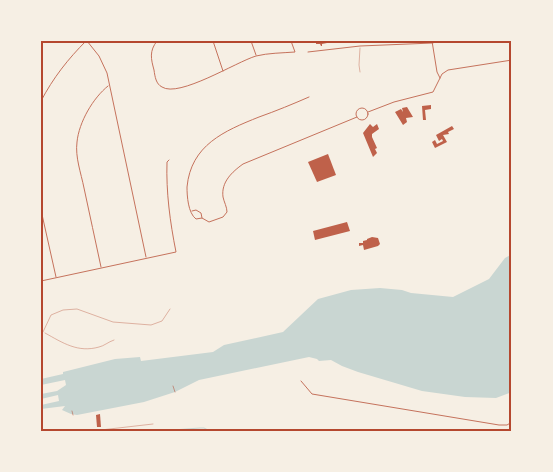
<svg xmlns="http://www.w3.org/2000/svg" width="553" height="472" viewBox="0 0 553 472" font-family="'IBM Plex Serif',serif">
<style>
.water{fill:#c9d6d2}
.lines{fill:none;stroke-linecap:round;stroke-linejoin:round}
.stream{stroke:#c9d6d2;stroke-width:1}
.building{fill:#bf614a}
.path{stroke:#b5482f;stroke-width:0.5}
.service{stroke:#c5725c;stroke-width:0.5}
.minor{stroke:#c5725c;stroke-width:1}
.neatline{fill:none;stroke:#b5482f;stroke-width:2}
</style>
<rect width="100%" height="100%" fill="#f6efe4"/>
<polygon class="water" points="512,254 512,392 496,398 465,397 422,391 358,372 342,366 331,360 319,361 317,359 309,357 199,380 175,392 144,402 77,415 71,414 62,410 65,406 41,409 41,405 59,401 58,395 41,399 41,394 57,391 66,385 65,380 41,385 41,379 63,374 63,372 115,359 140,357 141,361 213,352 224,345 283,332 318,299 351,290 380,288 402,290 411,293 453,297 489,279 505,258"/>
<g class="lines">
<polyline class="stream" points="160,431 200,428 204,428 210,431"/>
</g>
<g class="building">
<polygon points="316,41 332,41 332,42 322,44 322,46 321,46 320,44 316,44"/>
<polygon points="431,105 431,109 425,110 426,120 423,120 422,106"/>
<polygon points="407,107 413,117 406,118 407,122 403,125 395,112 401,109 403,112 402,108"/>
<polygon points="370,124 373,127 377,124 379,129 372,134 372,137 377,148 375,149 377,153 373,157 363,133"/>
<polygon points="452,126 454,129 448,132 449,134 443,135 447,142 435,148 432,142 435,140 437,144 443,141 442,139 439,141 436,135"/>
<polygon points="328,154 336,175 317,182 308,162"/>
<polygon points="347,222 350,231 315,240 313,231"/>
<polygon points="372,237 378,238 380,244 378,246 364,250 363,245 359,246 359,243 363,243 363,241 367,240 367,239"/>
<polygon points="100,414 101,427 97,427 96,415"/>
</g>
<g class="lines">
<g class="path">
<polyline points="173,386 175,392"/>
<polyline points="72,411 73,415"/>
</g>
<g class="service">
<polyline points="360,48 359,65 360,72"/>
<polyline points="43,332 51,315 63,310 77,309 113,322 151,325 162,321 170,309"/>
<path d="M 45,333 C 63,343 78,353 99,347 C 104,346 108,342 114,340"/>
<polyline points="92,431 153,424"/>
</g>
<g class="minor">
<polyline points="87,41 99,56 107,73 146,257"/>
<path d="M 157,41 C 149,51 151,59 154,70 C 155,77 156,84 162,87 C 179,98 236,62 256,56 C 268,53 282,53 295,52 L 291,41"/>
<polyline points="213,41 223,71"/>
<polyline points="251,41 256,55"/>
<polyline points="432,41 437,72 440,78"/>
<polyline points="476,41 499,41"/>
<polyline points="308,52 360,46 433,43"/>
<path d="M 309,97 C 293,104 276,111 259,117 C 224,131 191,145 187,187 C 187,196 188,213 196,219 L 202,218 L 209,222 L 223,217 L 227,212 C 227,207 224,202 223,197 C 221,182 232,172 243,164 L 357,117"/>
<path d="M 41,101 C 53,78 68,59 86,41"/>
<circle cx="362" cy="114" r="6"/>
<polyline points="368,112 394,102 433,92 442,74 448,70 512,60"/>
<polyline points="41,210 56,277"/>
<polyline points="192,211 196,210 201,213 202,218"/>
<path d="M 101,267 C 95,241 90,214 84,188 C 81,173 75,157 77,142 C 79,122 93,98 108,86"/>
<path d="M 41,281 L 176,252 C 170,222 166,192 167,162 L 169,160"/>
<polyline points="301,381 312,394 499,425 507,425 512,422"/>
</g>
</g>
<rect width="553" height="472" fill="none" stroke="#f6efe4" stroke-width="85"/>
<rect x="42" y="42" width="468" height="388" class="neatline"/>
</svg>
